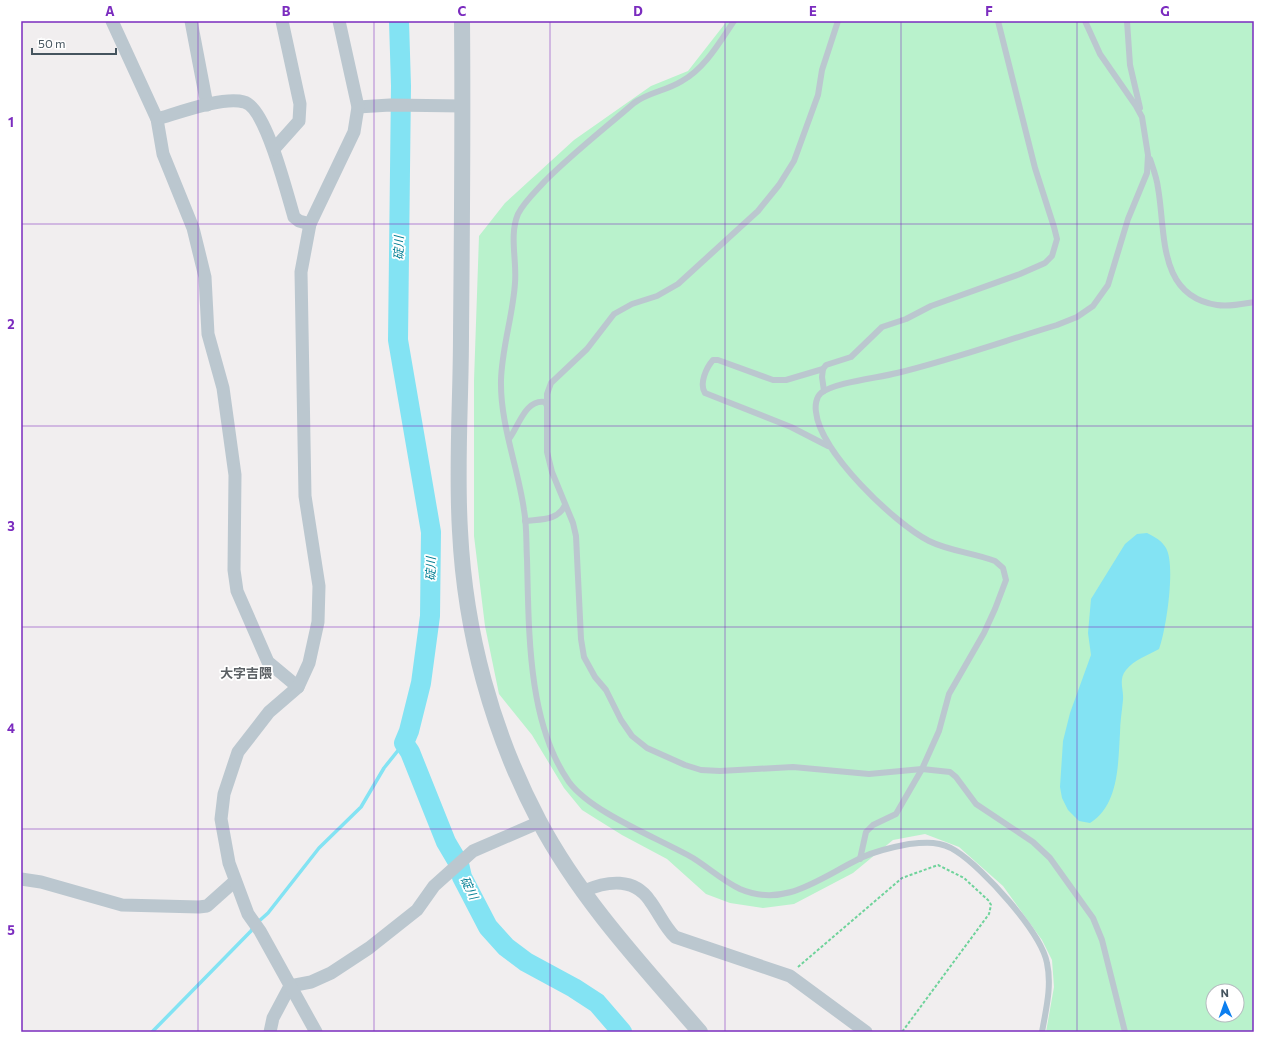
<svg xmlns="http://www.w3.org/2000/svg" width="1275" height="1053" viewBox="0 0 1275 1053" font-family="Commissioner,'Noto Sans JP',sans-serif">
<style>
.green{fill:#b9f2cc;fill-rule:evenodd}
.water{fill:#83e3f3}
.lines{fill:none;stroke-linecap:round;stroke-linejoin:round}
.stream{stroke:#83e3f3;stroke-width:3.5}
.river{stroke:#83e3f3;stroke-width:20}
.path{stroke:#6fd39b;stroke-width:2;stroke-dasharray:3 2;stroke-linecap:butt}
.service{stroke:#bbc7cf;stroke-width:6}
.minor{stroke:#bbc7cf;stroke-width:13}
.tertiary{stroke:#bbc7cf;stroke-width:16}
.grid{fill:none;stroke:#7b2cbf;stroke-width:1;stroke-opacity:0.55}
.labels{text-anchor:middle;stroke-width:3.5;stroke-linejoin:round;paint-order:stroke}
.water-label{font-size:12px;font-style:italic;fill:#047f93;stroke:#fff}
.quarter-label{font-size:13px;font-weight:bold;fill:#5b6064;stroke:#fff}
.neatline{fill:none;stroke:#7b2cbf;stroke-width:1.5}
.grid-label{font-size:13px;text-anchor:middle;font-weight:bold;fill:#7b2cbf}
</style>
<rect width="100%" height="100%" fill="#f1eeef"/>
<path class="green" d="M 727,21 L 1254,21 L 1254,1032 L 1046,1032 L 1054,987 L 1052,960 L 1042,940 L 1003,886 L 959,847 L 925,834 L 893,840 L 853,873 L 794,904 L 763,908 L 730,903 L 706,894 L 667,859 L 622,835 L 582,810 L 564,788 L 532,735 L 499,694 L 485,626 L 474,536 L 474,381 L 479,236 L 505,203 L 574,140 L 651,86 L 688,71 ZM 1213,991 L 1237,991 L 1237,1015 L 1213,1015 Z"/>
<path class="water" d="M 1147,533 C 1155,537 1161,540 1166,548 C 1176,565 1166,631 1159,649 C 1148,655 1134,660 1126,670 C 1118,680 1124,689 1123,700 C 1122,711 1120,722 1120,733 C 1118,764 1119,805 1090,823 L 1079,821 L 1068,810 L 1062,798 L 1060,787 L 1063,741 L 1070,713 L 1091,655 L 1088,633 L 1091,599 L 1125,544 L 1137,534 Z"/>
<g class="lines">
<g class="stream">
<polyline points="258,922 268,913 319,848 361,807 384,768 404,743"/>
<polyline points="152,1032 251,931 254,926"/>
</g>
<polyline class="river" points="399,21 401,86 398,340 431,532 430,616 421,683 409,731 404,743 410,752 446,842 459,864 462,877 488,927 506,947 526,962 574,988 597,1003 622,1032"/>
<polyline class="path" points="798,967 902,878 938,865 964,878 989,901 991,905 989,914 902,1032"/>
<g class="service">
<path d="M 734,21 C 719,43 705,68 682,81 C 666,91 649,92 634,103 C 604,129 573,153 545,181 C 536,191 524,202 518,214 C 509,235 517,261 515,283 C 513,315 502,347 501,380 C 500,424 518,467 524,510 C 527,526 526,543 527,559 C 529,629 527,722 569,782 C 592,813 658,838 693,858 C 709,868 723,881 740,889 C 786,909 822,876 863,857 C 878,850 893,847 909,844 C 926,842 941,841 956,851 C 983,868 1041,932 1047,963 C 1052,986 1046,1009 1042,1032"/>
<polyline points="838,21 822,70 818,95 794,161 779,185 758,211 678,284 657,296 632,304 614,314 587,349 551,383 547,394 547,452 552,472 573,523 576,536 581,639 584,657 595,677 606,690 621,720 632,736 647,748 685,765 701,770 720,771 793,767 869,774 922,769 950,772 956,777 976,804 1033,842 1050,858 1093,918 1102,940 1125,1032"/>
<polyline points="1127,21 1130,65 1140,108"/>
<path d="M 1150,159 C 1153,168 1157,178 1158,188 C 1166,232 1157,296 1217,305 C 1230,307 1242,304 1254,302"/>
<path d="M 823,369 L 786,380 L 773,380 L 718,360 L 713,360 C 706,368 699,384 705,393 L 791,427 L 828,446"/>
<polyline points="824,391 822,377 823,369 826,365 851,357 882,327 906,319 931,306 1020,274 1045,263 1052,256 1057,239 1054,227 1035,168 998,21"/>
<path d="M 509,439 C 519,426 525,399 545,402 L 547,406"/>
<path d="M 525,521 C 540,519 558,521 565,505"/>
<path d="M 860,859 L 866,832 L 873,825 L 896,814 L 922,769 L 939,731 L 949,694 L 984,633 L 995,609 L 1006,580 L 1003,568 L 995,561 C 974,553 949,551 929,541 C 894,523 820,452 816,412 C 815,406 816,397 821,393 C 836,382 878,378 897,373 C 951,360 1004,341 1057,325 L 1077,317 L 1093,306 L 1108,285 L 1128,219 L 1147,173 L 1148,155 L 1142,117 L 1136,106 L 1100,54 L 1085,21"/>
</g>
<g class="minor">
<polyline points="112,21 157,119 163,154 193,228 205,277 208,334 223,388 235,475 234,570 237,591 268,662 298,687"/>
<polyline points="191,21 207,105"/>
<polyline points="358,107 390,105 463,106"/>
<path d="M 157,119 C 178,113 223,96 244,102 C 266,107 287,194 294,217 L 299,221 L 310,224"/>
<polyline points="274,149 299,121 300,104 282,21"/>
<polyline points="21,879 41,882 122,905 199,907 207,906 235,881"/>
<path d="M 584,891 C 607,881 634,877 650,901 C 659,913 664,926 675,937 L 790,976 L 866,1032"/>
<polyline points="270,1032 273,1018 290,986 311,982 331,973 369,948 417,910 434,886 473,851 540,822"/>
<polyline points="316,1032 260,931 248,914 229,863 221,819 224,794 238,752 269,712 298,687 309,663 318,622 319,586 305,496 301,272 310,224 354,132 358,107 339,21"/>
</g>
<path class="tertiary" d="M 462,21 C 463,126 462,231 461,335 C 461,400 456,466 460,531 C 465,632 492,732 539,821 C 581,900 642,965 700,1032"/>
</g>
<path class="grid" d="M 198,21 L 198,1032M 374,21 L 374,1032M 550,21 L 550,1032M 725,21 L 725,1032M 901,21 L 901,1032M 1077,21 L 1077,1032M 21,224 L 1254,224M 21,426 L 1254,426M 21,627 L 1254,627M 21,829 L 1254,829"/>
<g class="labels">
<g class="water-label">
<text transform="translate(399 248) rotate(-89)" y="4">碇川</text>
<text transform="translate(431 569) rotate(-89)" y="4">碇川</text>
<text transform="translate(469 888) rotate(64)" y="4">碇川</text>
</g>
<g class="quarter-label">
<text x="246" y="678">大字吉隈</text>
</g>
</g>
<rect width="1275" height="1053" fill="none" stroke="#ffffff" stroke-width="44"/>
<g transform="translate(1225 1003) rotate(358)"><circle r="19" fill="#ffffff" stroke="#b5bbbf"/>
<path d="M0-3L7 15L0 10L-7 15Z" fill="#0b7eef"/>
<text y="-6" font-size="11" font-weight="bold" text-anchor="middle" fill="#45545e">N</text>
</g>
<path d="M32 48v6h84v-6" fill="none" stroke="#45545e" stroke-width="2"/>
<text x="38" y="48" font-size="12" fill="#45545e" stroke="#ffffff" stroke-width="3" paint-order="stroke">50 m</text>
<rect x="22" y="22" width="1231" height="1009" class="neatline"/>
<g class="grid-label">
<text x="110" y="16">A</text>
<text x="286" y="16">B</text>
<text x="462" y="16">C</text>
<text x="638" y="16">D</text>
<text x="813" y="16">E</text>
<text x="989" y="16">F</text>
<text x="1165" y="16">G</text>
<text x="11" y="127">1</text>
<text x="11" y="329">2</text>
<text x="11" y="531">3</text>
<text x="11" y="733">4</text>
<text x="11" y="935">5</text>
</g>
</svg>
